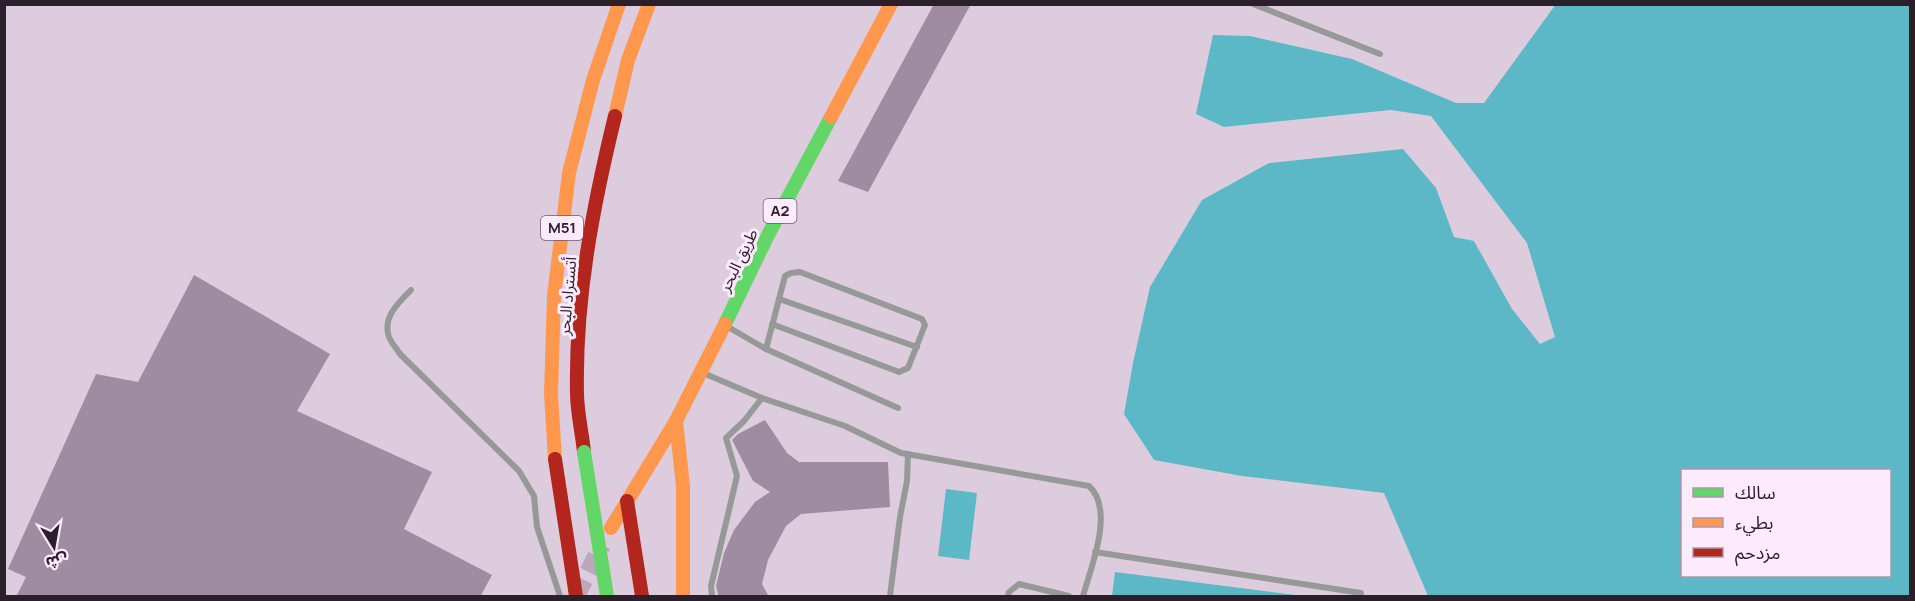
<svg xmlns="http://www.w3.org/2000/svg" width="1915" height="601" viewBox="0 0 1915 601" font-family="Manrope,'Noto Sans Arabic',sans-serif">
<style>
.water{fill:#5cb8c7;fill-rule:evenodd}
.building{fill:#9f8ca0}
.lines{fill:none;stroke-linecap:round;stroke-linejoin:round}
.primary-tunnel{stroke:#b9a9ba;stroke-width:18;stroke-dasharray:18 9;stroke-linecap:butt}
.lane{stroke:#969997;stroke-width:6}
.fast{stroke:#63d668;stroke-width:14}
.slow{stroke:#ff974d;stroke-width:14}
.jam{stroke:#b3261e;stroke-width:14}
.fast-bridge{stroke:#63d668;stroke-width:14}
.jam-bridge{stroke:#b3261e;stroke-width:14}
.labels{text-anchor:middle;stroke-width:6;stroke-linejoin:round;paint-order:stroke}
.shield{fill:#fcebfc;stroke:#6a5c6a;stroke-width:1.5}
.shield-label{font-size:15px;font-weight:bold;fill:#2b1f2b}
.street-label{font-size:16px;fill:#2b1f2b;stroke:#fcebfc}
</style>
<rect width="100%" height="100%" fill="#ddccde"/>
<g class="water">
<path d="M 1556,4 L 1910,5 L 1910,596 L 1428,596 L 1384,493 L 1242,476 L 1154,460 L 1124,414 L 1133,363 L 1150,287 L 1202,200 L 1269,163 L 1403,149 L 1436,188 L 1454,237 L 1474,241 L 1512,309 L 1540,344 L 1555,337 L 1527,243 L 1431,116 L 1391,110 L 1224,127 L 1196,114 L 1213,35 L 1250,36 L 1352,59 L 1456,103 L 1484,103 ZM 1682,470 L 1890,470 L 1890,576 L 1682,576 Z"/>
<polygon points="946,489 977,493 969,560 938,556"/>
<polygon points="1115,572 1303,596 1112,596"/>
</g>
<g class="building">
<polygon points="934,4 971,4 868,192 838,181"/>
<polygon points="194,275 330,354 297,411 432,472 404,529 492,575 480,597 16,597 26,577 8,569 96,374 138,382"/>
<polygon points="765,420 787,453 799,462 888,462 890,507 801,514 786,526 768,560 762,584 769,597 719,597 716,586 724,553 734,530 755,502 770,492 753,481 732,440 738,434"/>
</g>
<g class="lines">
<polyline class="primary-tunnel" points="576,596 602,545"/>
<g class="lane">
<polyline points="1253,4 1380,54"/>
<path d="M 411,290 C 399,302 382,317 389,337 C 391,342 396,348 400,354 L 519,471 L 534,496 L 537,527 L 560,596"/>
<polyline points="779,299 917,347"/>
<polyline points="728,327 766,349 898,408"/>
<polyline points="766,349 785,276 791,273 800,272 922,319 925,325 908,368 899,372 772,324"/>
<path d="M 703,373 L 762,398 L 845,426 L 901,453 L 1089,486 C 1115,510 1091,567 1083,596"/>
<polyline points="1095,552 1361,593"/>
<polyline points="712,596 711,586 737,476 726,438 744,421 762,398"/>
<polyline points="890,596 900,517 907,481 908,454"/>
<polyline points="1008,596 1009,592 1019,584 1069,596"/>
</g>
<polyline class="fast" points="725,324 768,235 831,117"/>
<g class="slow">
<polyline points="615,116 628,60 649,4"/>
<polyline points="831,117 891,4"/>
<polyline points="676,421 683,486 683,596"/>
<polyline points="555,459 551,394 554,296 569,173 593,80 619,4"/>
<polyline points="611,528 676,421 725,324"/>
</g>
<g class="jam">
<path d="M 584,452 C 582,432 577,412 577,393 C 575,299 593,206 615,116"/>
<polyline points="627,501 642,596"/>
</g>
<polyline class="fast-bridge" points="584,452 607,596"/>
<polyline class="jam-bridge" points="555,459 576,596"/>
</g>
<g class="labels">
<g class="shield">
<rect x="763.5" y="199" width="33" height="24" rx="4.5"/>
<rect x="541" y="216" width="42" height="24" rx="4.5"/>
</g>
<g class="shield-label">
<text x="780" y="216">A2</text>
<text x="562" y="233">M51</text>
</g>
<g class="street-label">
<text transform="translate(738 260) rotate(-64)" y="6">طريق البحر</text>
<text transform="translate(567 296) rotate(-85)" y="6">أتستراد البحر</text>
</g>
</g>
<rect width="1915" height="601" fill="none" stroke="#2b1f2b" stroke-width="12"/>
<rect x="1681" y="469" width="210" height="108" fill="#fcebfc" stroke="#a899a8" stroke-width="1.5"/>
<rect x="1693" y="488" width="30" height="9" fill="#63d668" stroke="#a899a8" stroke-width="1.5"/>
<text x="1735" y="499" font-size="18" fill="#2b1f2b">سالك</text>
<rect x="1693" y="518" width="30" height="9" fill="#ff974d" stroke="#a899a8" stroke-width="1.5"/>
<text x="1735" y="529" font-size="18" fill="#2b1f2b">بطيء</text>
<rect x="1693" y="548" width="30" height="9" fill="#b3261e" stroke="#a899a8" stroke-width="1.5"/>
<text x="1735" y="559" font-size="18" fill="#2b1f2b">مزدحم</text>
<g transform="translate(54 547) rotate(169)" stroke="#fcebfc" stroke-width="4.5" paint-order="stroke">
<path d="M0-4.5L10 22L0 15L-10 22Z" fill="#2b1f2b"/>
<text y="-9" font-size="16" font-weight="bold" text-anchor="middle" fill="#2b1f2b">ش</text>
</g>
</svg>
